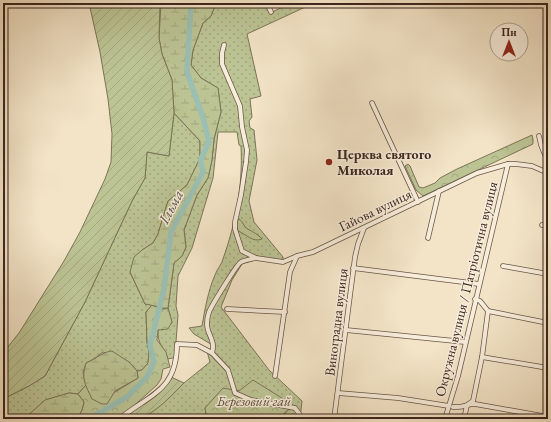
<svg xmlns="http://www.w3.org/2000/svg" width="551" height="422" viewBox="0 0 551 422" font-family="'EB Garamond',serif">
<style>
.grass{fill:url(#grass-dots);stroke:#7c7458}
.forest{fill:url(#forest-crowns);stroke:#7c7458}
.wetland{fill:url(#wetland-marsh);stroke:#7c7458}
.garden{fill:url(#garden-furrows);stroke:#7c7458}
.lines{fill:none;stroke-linecap:round;stroke-linejoin:round}
.river{stroke:#9bbfb3;stroke-width:5.5}
.minor-casing{stroke:#6a5548;stroke-width:5.5}
.minor{stroke:#f7eddb;stroke-width:4}
.poi-dot{fill:#8f2418;stroke:#f7eddb;stroke-width:1.5}
.labels{text-anchor:middle;stroke-width:3;stroke-linejoin:round;paint-order:stroke}
.poi-label{font-size:14px;font-weight:bold;fill:#3d251d;stroke:#f7eddb;text-anchor:start}
.street-label{font-size:14px;fill:#3d251d;stroke:#f7eddb}
.park-label{font-size:14px;font-style:italic;fill:#5d4d3b;stroke:#f7eddb}
.water-label{font-size:15px;font-style:italic;fill:#59534a;stroke:#f7eddb}
</style>
<defs>
<pattern id="grass-dots" width="8" height="8" patternUnits="userSpaceOnUse"><rect width="8" height="8" fill="#bcc494"/><path d="M2 2h.1M6 6h.1" fill="none" stroke="#a2a87f" stroke-width="1.8" stroke-linecap="round"/></pattern>
<pattern id="forest-crowns" width="20" height="18" patternUnits="userSpaceOnUse"><rect width="20" height="18" fill="#bcc494"/><path d="M2 6a3 3 0 1 1 6 0M12 15a3 3 0 1 1 6 0" fill="none" stroke="#a2a87f"/></pattern>
<pattern id="wetland-marsh" width="20" height="14" patternUnits="userSpaceOnUse"><rect width="20" height="14" fill="#bcc494"/><path d="M1 5h8M5 5V1M11 12h8M15 12V8" fill="none" stroke="#a2a87f"/></pattern>
<pattern id="garden-furrows" width="10" height="10" patternUnits="userSpaceOnUse"><rect width="10" height="10" fill="#bcc494"/><path d="M-1 1l2-2M0 10L10 0M9 11l2-2" fill="none" stroke="#a2a87f"/></pattern>
</defs>
<rect width="100%" height="100%" fill="#f3e4c7"/>
<filter id="stains"><feTurbulence type="fractalNoise" baseFrequency=".005" numOctaves="4"/><feColorMatrix values="0 0 0 0 .2 0 0 0 0 .09 0 0 0 0 .02 0 0 0 .5 -.17"/></filter>
<radialGradient id="worn" r=".72"><stop offset=".6" stop-color="#630" stop-opacity="0"/><stop offset="1" stop-color="#630" stop-opacity=".3"/></radialGradient>
<g class="grass">
<path d="M 216,3 L 267,3 L 272,12 L 292,3 L 314,3 L 247,34 L 261,96 L 250,99 L 252,117 L 249,121 L 250,128 L 254,130 L 257,160 L 249,201 L 254,222 L 283,257 L 283,263 L 255,260 L 242,264 L 232,280 L 221,307 L 269,370 L 302,401 L 300,419 L 278,419 L 293,406 L 239,391 L 205,408 L 207,419 L 140,419 L 166,401 L 184,383 L 210,362 L 207,351 L 212,353 L 214,346 L 194,334 L 189,328 L 202,326 C 205,309 208,291 215,275 C 217,269 222,264 223,259 C 236,222 243,185 241,146 L 239,145 L 237,132 L 218,132 L 213,178 L 192,248 L 178,276 L 176,306 L 178,315 L 176,342 L 177,344 L 177,357 L 168,359 C 164,347 157,344 158,330 L 172,323 L 168,308 L 174,263 L 182,256 L 186,247 L 184,230 L 197,195 L 208,178 L 212,160 L 214,139 L 221,112 L 218,88 L 201,78 L 191,65 L 193,50 L 203,23 L 211,16 Z"/>
<polygon points="174,113 200,141 200,159 187,185 168,201 158,234 153,243 142,250 130,272 145,304 152,305 146,312 147,342 149,352 148,363 142,370 137,371 129,362 103,352 94,359 86,363 83,373 86,385 78,394 69,393 46,400 24,419 3,419 3,399 29,386 45,376 85,302 132,201 145,178 147,152 169,156"/>
</g>
<g class="forest">
<polygon points="532,135 533,139 533,144 423,196 416,190 405,166 408,164 410,166 419,187 423,188 435,183 440,178 457,169"/>
<path d="M 239,219 C 243,222 243,224 245,227 C 250,231 257,233 262,239 C 253,243 246,234 238,231 L 236,223 Z"/>
<polygon points="152,305 162,309 168,308 172,322 168,329 158,330 157,340 166,352 170,367 163,369 161,379 157,385 119,419 77,419 82,410 84,402 78,394 86,385 92,399 115,392 138,378 137,371 142,370 148,363 149,352 147,342 146,312"/>
<polygon points="253,380 293,405 278,419 207,419 205,408 223,388 239,391"/>
</g>
<g class="wetland">
<path d="M 161,3 L 216,3 L 211,16 L 203,23 L 193,50 L 191,65 L 201,78 L 218,88 L 221,112 L 214,139 L 212,160 L 208,178 L 197,195 L 184,230 L 186,247 L 182,256 L 174,263 L 168,308 C 160,309 154,305 145,304 L 130,272 L 134,257 L 142,250 L 153,243 L 158,234 L 168,201 L 187,185 L 200,158 L 200,141 L 174,113 L 172,80 L 162,54 L 159,38 Z"/>
<path d="M 112,351 L 129,362 L 137,371 L 138,378 L 115,391 L 107,404 L 102,404 L 92,399 C 85,384 81,379 86,363 C 96,359 102,352 112,351 Z"/>
<polygon points="69,393 78,394 84,402 82,410 77,419 24,419 45,400"/>
</g>
<g class="garden">
<polygon points="89,3 160,3 159,38 162,54 172,80 174,113 169,156 147,152 145,178 132,201 85,302 45,376 29,386 3,399 3,353 19,333 64,261 80,232 105,179 111,162 112,134 108,99 100,52"/>
<path d="M 171,377 L 184,383 C 172,395 151,419 133,419 L 127,412 L 150,398 Z"/>
</g>
<g class="lines">
<polyline class="river" points="89,419 127,397 147,377 154,362 150,345 164,289 171,232 203,172 201,163 201,159 209,142 204,121 187,72 191,3"/>
<g class="minor-casing">
<g id="minor">
<polyline points="267,3 271,12"/>
<polyline points="224,45 222,53 222,64 240,106 242,127 247,150 246,162 241,195 235,222 235,229 242,251 256,258 283,262 297,256 313,252 477,173 508,164 516,164 532,166 548,173"/>
<polyline points="372,103 418,202"/>
<polyline points="539,136 541,145 548,162"/>
<polyline points="547,172 548,166"/>
<polyline points="542,225 548,226"/>
<polyline points="428,238 439,191"/>
<polyline points="503,266 548,274"/>
<polyline points="353,268 479,284"/>
<polyline points="475,299 480,301 488,311 548,323"/>
<polyline points="227,309 285,312"/>
<polyline points="346,330 465,342"/>
<polyline points="212,353 228,370 235,393 251,400 295,408 303,419"/>
<polyline points="482,357 548,368"/>
<polyline points="275,376 290,272 297,256"/>
<polyline points="338,393 398,398 449,406"/>
<path d="M 453,407 C 464,408 466,404 475,404 L 548,417"/>
<path d="M 119,419 C 150,394 177,391 177,344 L 197,345 L 212,353 C 216,340 207,335 207,324 C 207,320 208,315 209,312 C 212,305 237,264 241,262 C 245,260 251,259 256,258"/>
<polyline points="334,419 355,257 358,244 364,228"/>
<polyline points="445,419 458,376 508,164"/>
<polyline points="464,419 467,405 473,401 482,357 488,311"/>
</g>
</g>
<use href="#minor" class="minor"/>
</g>
<circle class="poi-dot" cx="329" cy="162" r="4"/>
<g class="labels">
<g class="poi-label">
<text x="337" y="159">Церква святого<tspan x="337" dy="16">Миколая</tspan></text>
</g>
<g class="street-label">
<text transform="translate(375 210) rotate(-26)" y="5">Гайова вулиця</text>
<text transform="translate(466 289) rotate(-76)" y="5">Окружна вулиця / Патріотична вулиця</text>
<text transform="translate(336 322) rotate(-83)" y="5">Виноградна вулиця</text>
</g>
<g class="park-label">
<text x="254" y="406">Березовий гай</text>
</g>
<g class="water-label">
<text transform="translate(171 207) rotate(-62)" y="5">Ільма</text>
</g>
</g>
<rect width="551" height="422" fill="none" stroke="#f3e4c7" stroke-width="16"/>
<rect x="4" y="4" width="543" height="414" fill="none" stroke="#3d251d" stroke-width="2"/>
<rect x="8" y="8" width="535" height="406" fill="none" stroke="#3d251d"/>
<g transform="translate(509 42)"><circle r="19" fill="#f7eddb" stroke="#ad9d8f"/>
<path d="M0-3L7 15L0 10L-7 15Z" fill="#8f2418"/>
<text y="-6" font-size="11" font-weight="bold" text-anchor="middle" fill="#3d251d">Пн</text>
</g>
<rect width="100%" height="100%" filter="url(#stains)"/>
<rect width="100%" height="100%" fill="url(#worn)"/>
</svg>
